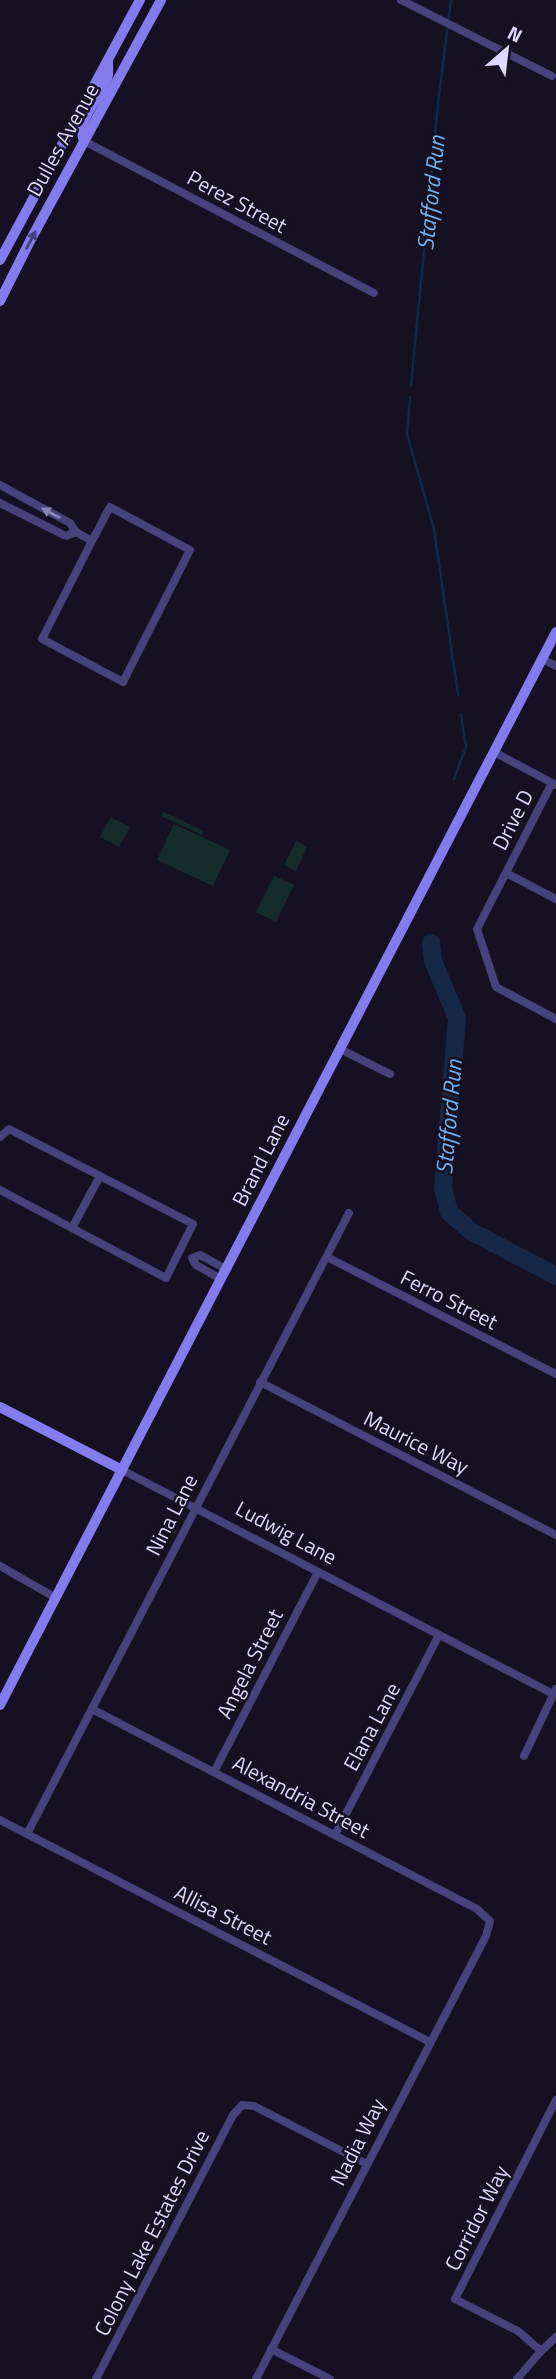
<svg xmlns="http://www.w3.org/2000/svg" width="556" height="2379" viewBox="0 0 556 2379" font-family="'Titillium Web',sans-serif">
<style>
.green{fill:#152c2c}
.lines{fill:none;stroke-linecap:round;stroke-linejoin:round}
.stream{stroke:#162848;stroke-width:2.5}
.river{stroke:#162848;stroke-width:18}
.street{stroke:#47427c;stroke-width:8}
.secondary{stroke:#837bee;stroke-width:10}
.oneway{fill:#46417e}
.oneway2{fill:#8b86b5}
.labels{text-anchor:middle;stroke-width:5;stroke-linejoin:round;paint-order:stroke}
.street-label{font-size:21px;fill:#ded8fa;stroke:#151123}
.water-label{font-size:23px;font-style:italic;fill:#73b0ed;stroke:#151123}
</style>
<rect width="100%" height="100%" fill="#151123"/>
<g class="green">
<polygon points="163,812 204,831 202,835 161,816"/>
<polygon points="111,817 130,827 119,847 100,837"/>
<polygon points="174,824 230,850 213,886 157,860"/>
<polygon points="296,841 307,847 296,871 284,865"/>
<polygon points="274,876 294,885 276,922 256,912"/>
</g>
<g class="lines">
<g class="stream">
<polyline points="411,386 439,94 451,0"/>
<polyline points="410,397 407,434 434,529 458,695"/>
<polyline points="454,779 466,747 461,714"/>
</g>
<polyline class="river" points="431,943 433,961 457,1018 443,1188 449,1212 472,1232 556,1276"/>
<g class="street">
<polyline points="401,0 552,76"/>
<polyline points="84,141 374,293"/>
<polyline points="0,485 70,523 76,532 66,536 0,503"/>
<polyline points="76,532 92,541 110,507 190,550 123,682 42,639 92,541"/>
<polyline points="542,659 556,666"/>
<polyline points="494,752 556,785"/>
<polyline points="552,783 477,929 496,987 556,1019"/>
<polyline points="506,873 556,899"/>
<polyline points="340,1049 390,1074"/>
<polyline points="0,1137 9,1129 193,1224 166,1278 0,1190"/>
<polyline points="72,1228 100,1176"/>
<polyline points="327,1257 556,1374"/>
<polyline points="221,1279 196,1265 192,1258 200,1255 226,1269"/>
<polyline points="260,1382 556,1535"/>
<polyline points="122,1470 553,1694"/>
<polyline points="0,1566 56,1598"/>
<polyline points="92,1709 477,1909 490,1921 486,1936 256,2379"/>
<polyline points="524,1756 556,1689"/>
<polyline points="214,1772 318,1572"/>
<polyline points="0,1820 430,2042"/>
<polyline points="27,1834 349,1213"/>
<polyline points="335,1835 439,1635"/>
<polyline points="271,2349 330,2379"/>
<polyline points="541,2351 518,2331 455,2299 556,2100"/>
<polyline points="96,2379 233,2115 242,2105 254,2106 367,2164"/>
<polyline points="517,2379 541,2351 556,2337"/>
</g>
<g class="secondary">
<path d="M 84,141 C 75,120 101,98 107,79 C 109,73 108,67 108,61"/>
<polyline points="0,260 140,0"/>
<polyline points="0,301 31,239 161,0"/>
<polyline points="0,1407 122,1470"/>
<polyline points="0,1705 556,632"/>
</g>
</g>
<defs><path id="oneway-solid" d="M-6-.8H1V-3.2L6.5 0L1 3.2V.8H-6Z" transform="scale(1.75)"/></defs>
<use class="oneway" href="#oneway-solid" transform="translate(31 240) rotate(-62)"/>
<use class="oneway2" href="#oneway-solid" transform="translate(51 513) rotate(-152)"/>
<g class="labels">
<g class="street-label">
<text transform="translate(63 140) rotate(-61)" y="7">Dulles Avenue</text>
<text transform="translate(237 202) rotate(28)" y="7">Perez Street</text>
<text transform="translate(513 820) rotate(-63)" y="7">Drive D</text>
<text transform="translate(261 1160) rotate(-63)" y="7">Brand Lane</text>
<text transform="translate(449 1300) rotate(27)" y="7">Ferro Street</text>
<text transform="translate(416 1443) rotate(27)" y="7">Maurice Way</text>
<text transform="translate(172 1515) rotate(-63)" y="7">Nina Lane</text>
<text transform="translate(286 1533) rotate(28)" y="7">Ludwig Lane</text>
<text transform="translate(250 1664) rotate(-63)" y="7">Angela Street</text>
<text transform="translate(372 1727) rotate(-62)" y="7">Elana Lane</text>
<text transform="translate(301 1797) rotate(28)" y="7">Alexandria Street</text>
<text transform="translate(223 1915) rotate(27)" y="7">Allisa Street</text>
<text transform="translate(358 2142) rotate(-63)" y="7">Nadia Way</text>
<text transform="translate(477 2218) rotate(-63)" y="7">Corridor Way</text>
<text transform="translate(152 2233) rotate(-63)" y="7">Colony Lake Estates Drive</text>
</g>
<g class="water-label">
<text transform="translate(431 193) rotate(-84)" y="8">Stafford Run</text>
<text transform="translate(449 1117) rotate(-85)" y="8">Stafford Run</text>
</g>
</g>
<g transform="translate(507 49) rotate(28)" stroke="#151123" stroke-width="5" paint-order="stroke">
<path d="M0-5L12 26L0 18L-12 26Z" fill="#ded8fa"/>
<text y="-10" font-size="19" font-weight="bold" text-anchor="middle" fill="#ded8fa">N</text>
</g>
</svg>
